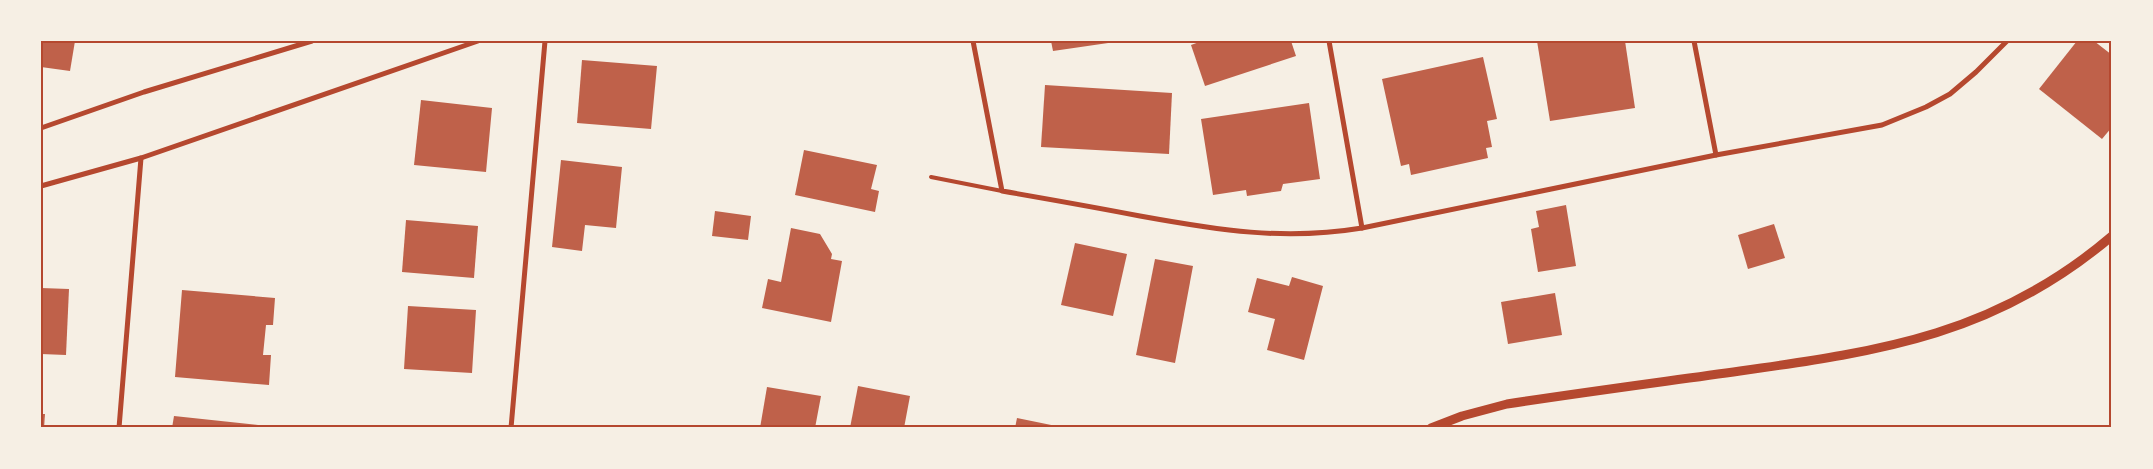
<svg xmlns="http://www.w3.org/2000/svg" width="2153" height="469" viewBox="0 0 2153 469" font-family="Inter,sans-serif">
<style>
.building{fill:#bf614a}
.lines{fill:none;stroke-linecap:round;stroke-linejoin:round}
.service{stroke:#b5482f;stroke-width:4}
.minor{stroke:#b5482f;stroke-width:5}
.tertiary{stroke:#b5482f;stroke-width:9}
.neatline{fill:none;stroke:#b5482f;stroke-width:2}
</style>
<rect width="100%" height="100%" fill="#f6efe4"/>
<g class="building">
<polygon points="41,41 75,41 70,71 41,67"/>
<polygon points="1051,41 1115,41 1115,42 1053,51"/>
<polygon points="1202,41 1291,41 1296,56 1205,86 1191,45"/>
<polygon points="1537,41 1625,41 1635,108 1550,121"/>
<polygon points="2077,41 2094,41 2112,55 2112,127 2102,139 2039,89"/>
<polygon points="1483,57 1497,119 1487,121 1492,147 1486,148 1488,158 1411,175 1409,164 1401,166 1382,79"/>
<polygon points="582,60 657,66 651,129 577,123"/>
<polygon points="1045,85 1172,93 1169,154 1041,147"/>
<polygon points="421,100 492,108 486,172 414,165"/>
<polygon points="1309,103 1320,179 1283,184 1281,191 1247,196 1246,190 1213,195 1201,119"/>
<polygon points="804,150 877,165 871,189 879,191 875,212 795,195"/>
<polygon points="561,160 622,167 616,228 585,225 582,251 552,247"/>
<polygon points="1566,205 1576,266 1538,272 1531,229 1539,227 1536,211"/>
<polygon points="715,211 751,216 748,240 712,236"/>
<polygon points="406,220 478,226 474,278 402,272"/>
<polygon points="1774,224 1785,258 1748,269 1738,235"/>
<polygon points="791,228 820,234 832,254 831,259 842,261 831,322 762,308 768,279 781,282"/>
<polygon points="1075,243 1127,254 1113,316 1061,305"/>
<polygon points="1155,259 1193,266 1175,363 1136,355"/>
<polygon points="1292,277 1323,286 1304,360 1267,350 1275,319 1248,312 1257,278 1289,286"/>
<polygon points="41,288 69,289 66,355 41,354"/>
<polygon points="182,290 275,298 273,325 266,325 263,355 271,355 269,385 175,377"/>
<polygon points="1555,293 1562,335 1508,344 1501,302"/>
<polygon points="408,306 476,310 472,373 404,369"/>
<polygon points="858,386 910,396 904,428 850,428"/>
<polygon points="767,387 821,396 815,428 760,428"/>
<polygon points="41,414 45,414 44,428 41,428"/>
<polygon points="174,416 258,425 258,428 172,428"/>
<polygon points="1017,418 1061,427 1061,428 1015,428"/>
</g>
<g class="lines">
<polyline class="service" points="931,177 1002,191"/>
<g class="minor">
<path d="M 973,41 L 1002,191 C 1048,199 1094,207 1140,216 C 1217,230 1284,241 1362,228 L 1716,155 L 1882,125 L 1926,107 L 1950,94 L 1976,72 L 2007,41"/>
<polyline points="1329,41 1362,228"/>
<polyline points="1694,41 1716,155"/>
<polyline points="41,128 144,92 312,41"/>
<polyline points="41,186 141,158 478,41"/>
<polyline points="119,428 141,158"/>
<polyline points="511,428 545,41"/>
</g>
<path class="tertiary" d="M 1431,428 L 1462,416 L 1507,404 C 1585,392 1662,382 1740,371 C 1883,351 1997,334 2112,236"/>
</g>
<rect width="2153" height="469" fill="none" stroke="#f6efe4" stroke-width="85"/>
<rect x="42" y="42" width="2068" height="384" class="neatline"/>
</svg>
